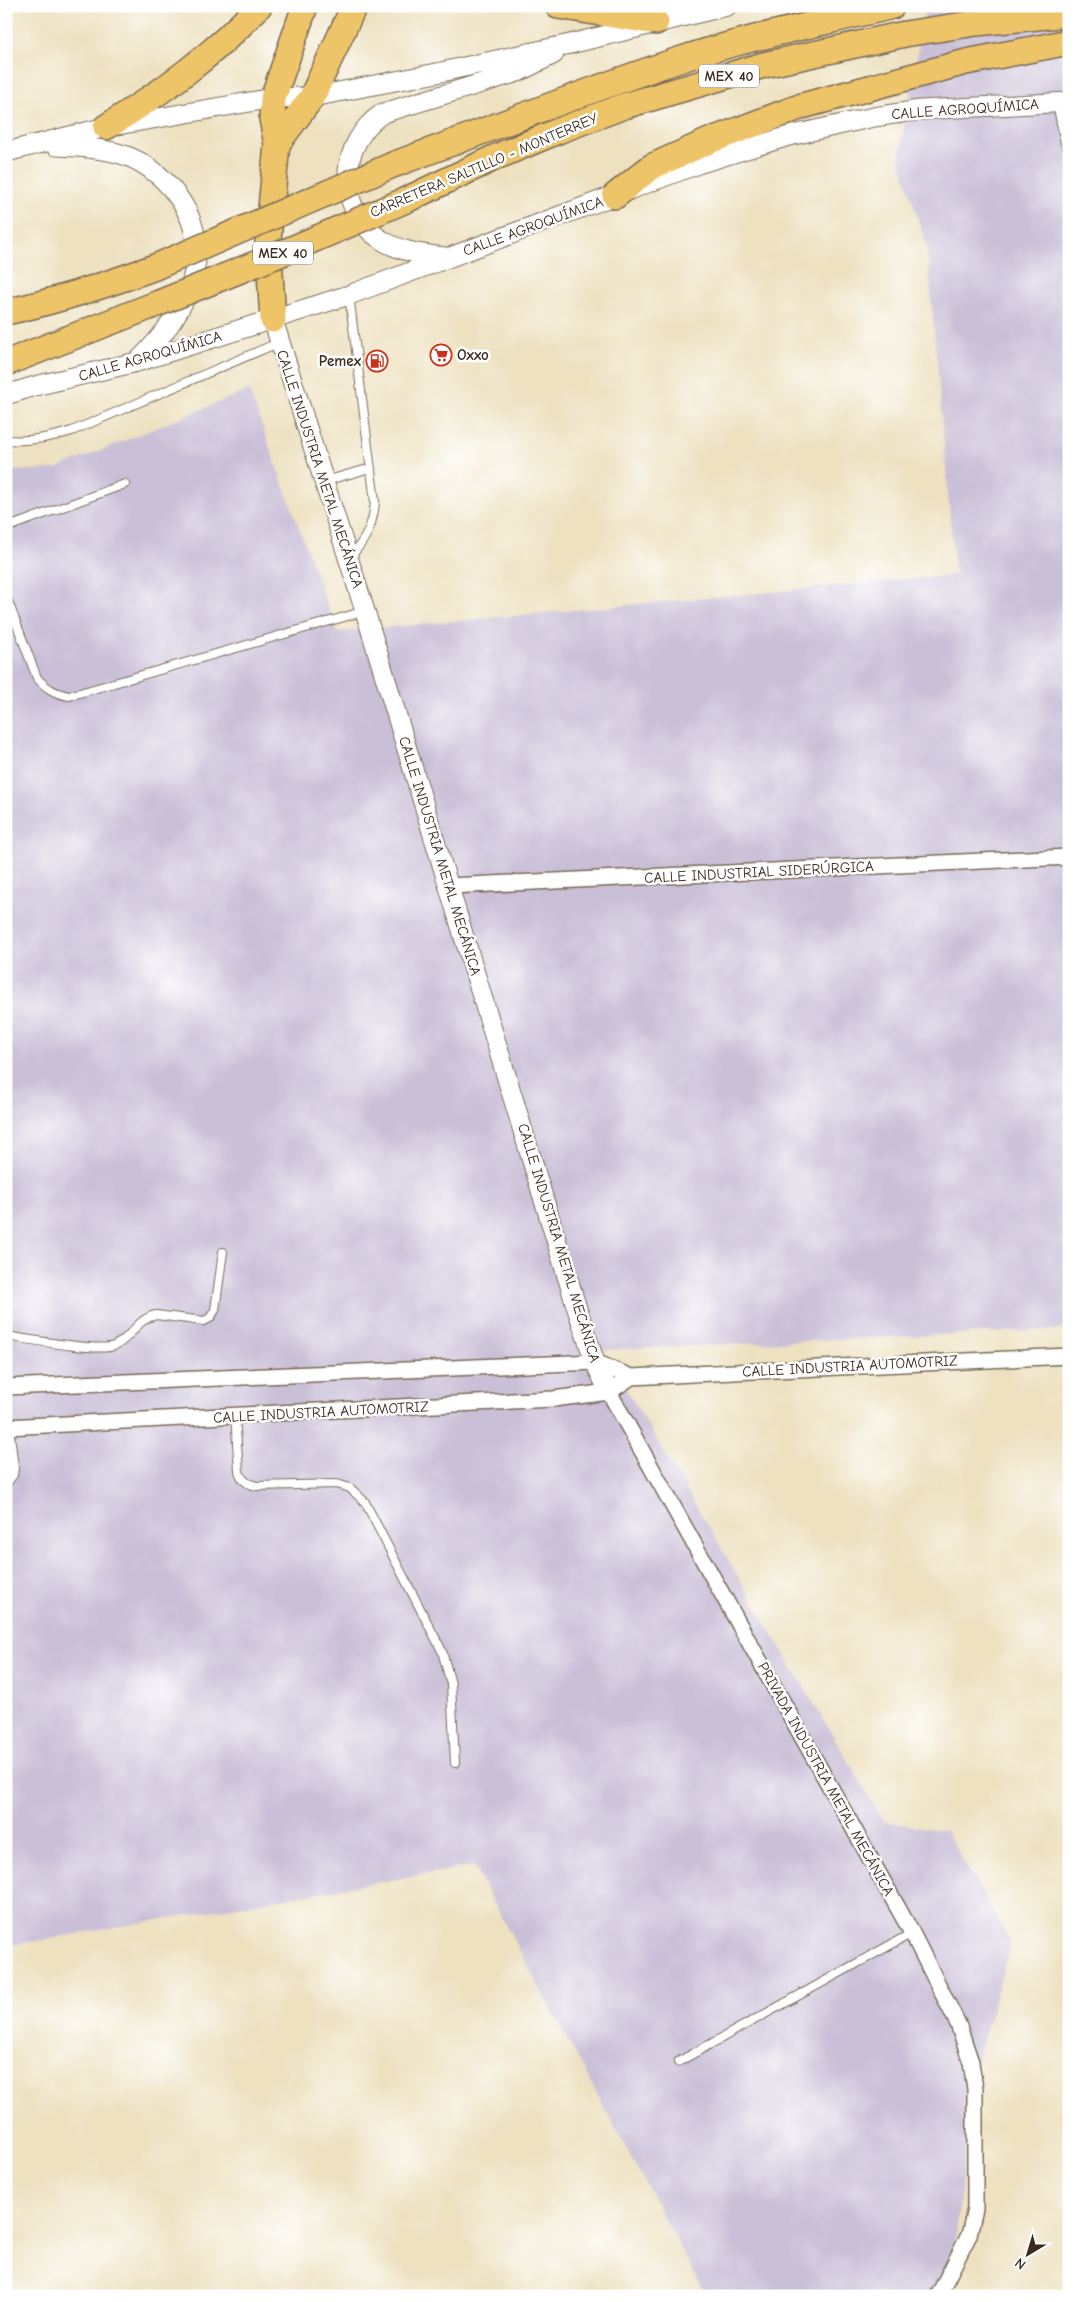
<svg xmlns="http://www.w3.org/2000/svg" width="1075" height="2302" font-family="'Comic Neue',sans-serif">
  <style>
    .industrial { fill: #c9bfd7 }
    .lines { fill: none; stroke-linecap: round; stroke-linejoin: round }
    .service-casing { stroke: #796a57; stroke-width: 10 }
    .minor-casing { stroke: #796a57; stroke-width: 18 }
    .tertiary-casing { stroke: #796a57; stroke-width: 21 }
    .trunk-casing { stroke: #796a57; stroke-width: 28 }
    .service { stroke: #fff; stroke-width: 8 }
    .minor { stroke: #fff; stroke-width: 15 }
    .tertiary { stroke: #fff; stroke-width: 19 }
    .trunk { stroke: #eec469; stroke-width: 25 }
    .trunk-bridge-casing { stroke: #796a57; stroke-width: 28; stroke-linecap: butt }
    .trunk-bridge { stroke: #eec469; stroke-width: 25 }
    .labels { text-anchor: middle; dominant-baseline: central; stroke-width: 5; stroke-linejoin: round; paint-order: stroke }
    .shield { fill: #fff; stroke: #766a62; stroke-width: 1 }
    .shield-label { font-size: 14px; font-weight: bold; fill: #3b2a1e }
    .street-label { font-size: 15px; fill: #3b2a1e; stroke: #fff }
    .poi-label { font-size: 15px; font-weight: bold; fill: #3b2a1e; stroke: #fff; text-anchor: start }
  </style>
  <rect width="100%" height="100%" fill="#fff"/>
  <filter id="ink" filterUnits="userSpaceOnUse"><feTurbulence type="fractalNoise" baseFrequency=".02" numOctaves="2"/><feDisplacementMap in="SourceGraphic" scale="10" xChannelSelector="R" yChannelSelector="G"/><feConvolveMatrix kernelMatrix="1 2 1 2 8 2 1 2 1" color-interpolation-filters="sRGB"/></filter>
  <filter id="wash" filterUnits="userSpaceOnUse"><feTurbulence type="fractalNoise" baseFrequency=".0096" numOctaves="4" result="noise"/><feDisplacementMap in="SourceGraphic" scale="20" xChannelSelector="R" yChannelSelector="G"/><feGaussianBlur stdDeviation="1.12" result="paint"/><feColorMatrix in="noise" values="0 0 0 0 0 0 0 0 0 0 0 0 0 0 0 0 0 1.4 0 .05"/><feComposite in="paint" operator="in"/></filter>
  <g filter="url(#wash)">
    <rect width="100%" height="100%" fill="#ede1c0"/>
    <!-- industrial -->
    <path class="industrial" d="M926,6H1069V1329L603,1350L884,1821L946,1831L1011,1943L975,2067L949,2296H706L474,1866L6,1946V471L55,469L249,390L337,632L955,575L927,248L899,157Z"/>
  </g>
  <g filter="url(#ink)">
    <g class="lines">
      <!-- service casing -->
      <g class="service-casing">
        <path id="service" d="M1057,103L1065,143L1069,151
          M349,295L375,502C373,525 366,540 350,557
          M6,440C30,442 50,438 72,431L280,342
          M325,481L371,468
          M6,528L125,484
          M6,596L37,678C47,689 55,693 69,696L365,611
          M6,1336C26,1339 99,1352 114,1346C131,1339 136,1319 156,1315L204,1321L210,1318L215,1310L223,1252
          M6,1402L14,1468L13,1475L6,1484
          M235,1416L239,1471C242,1481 247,1484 257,1486L337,1484L350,1488L365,1502L442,1651L451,1684L455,1763
          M678,2062L912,1933"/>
      </g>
      <!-- minor casing -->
      <g class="minor-casing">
        <path id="minor" d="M449,886L1069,857
          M6,1387L595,1362L631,1377L1069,1356
          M609,1392L912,1933L958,2024L971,2062L975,2089V2209L969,2235L938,2296
          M6,1427L553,1399L609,1392L631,1377"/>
      </g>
      <!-- tertiary casing -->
      <g class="tertiary-casing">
        <path id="tertiary" d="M56,146C79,147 102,148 124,155C144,162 162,176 175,193C221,251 185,315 139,360
          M6,152L106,127L273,98L312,97L432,74L570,44L727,6
          M445,257C422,254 400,252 380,239C334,208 339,142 383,113L518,72L554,54
          M273,320L365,611L578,1312L595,1362L609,1392
          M6,395L35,386L137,362L349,295L698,164L789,136L874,117L920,110L1069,102"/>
      </g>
      <!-- trunk casing -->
      <g class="trunk-casing">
        <path id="trunk" d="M558,6L656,22
          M106,127C162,92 214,55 259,6
          M277,144L312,97L354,6
          M395,164C489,130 581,92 676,61C746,37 820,24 892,6
          M615,196L651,167L709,141L802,106L966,62L1069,42
          M406,200L496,157L558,131L624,106L764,65L905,34L976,23L1069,14
          M6,312C57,301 106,285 155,267
          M273,320L268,241L277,144L272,119L273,98L305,6
          M6,363L159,303"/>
      </g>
      <!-- service -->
      <use href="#service" class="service"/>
      <!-- minor -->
      <use href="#minor" class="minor"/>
      <!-- tertiary -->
      <use href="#tertiary" class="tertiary"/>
      <!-- trunk -->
      <use href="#trunk" class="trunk"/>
      <!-- trunk-bridge casing -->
      <g class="trunk-bridge-casing">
        <path id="trunk-bridge" d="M155,267L395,164
          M159,303L280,254L406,200"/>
      </g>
      <!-- trunk-bridge -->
      <use href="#trunk-bridge" class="trunk-bridge"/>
    </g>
  </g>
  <!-- icons -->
  <defs>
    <g id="supermarket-ring" transform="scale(1.125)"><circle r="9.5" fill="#fff" stroke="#c8321e" stroke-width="1.5"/><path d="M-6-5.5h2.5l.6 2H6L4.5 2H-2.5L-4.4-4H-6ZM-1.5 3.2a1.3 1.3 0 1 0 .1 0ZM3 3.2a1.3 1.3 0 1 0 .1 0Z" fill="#c8321e"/></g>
    <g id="fuel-ring" transform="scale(1.125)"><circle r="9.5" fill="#fff" stroke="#c8321e" stroke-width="1.5"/><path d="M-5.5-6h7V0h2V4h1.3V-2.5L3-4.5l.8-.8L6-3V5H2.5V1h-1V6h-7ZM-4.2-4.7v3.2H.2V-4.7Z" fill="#c8321e"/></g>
  </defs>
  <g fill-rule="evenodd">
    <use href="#supermarket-ring" x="441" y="355"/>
    <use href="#fuel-ring" x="377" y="361"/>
  </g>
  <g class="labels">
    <!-- shield labels -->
    <g class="shield">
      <rect x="699" y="64.5" width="60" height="23" rx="4"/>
      <rect x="253" y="241.5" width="60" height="23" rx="4"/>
    </g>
    <g class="shield-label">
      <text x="729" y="76">MEX 40</text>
      <text x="283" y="253">MEX 40</text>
    </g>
    <!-- street labels -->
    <g class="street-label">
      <text transform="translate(965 109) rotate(-4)">CALLE AGROQUÍMICA</text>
      <text transform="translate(484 165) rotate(-23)">CARRETERA SALTILLO - MONTERREY</text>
      <text transform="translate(533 226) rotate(-20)">CALLE AGROQUÍMICA</text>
      <text transform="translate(150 356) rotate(-16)">CALLE AGROQUÍMICA</text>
      <text transform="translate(320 469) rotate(72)">CALLE INDUSTRIA METAL MECÁNICA</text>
      <text transform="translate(440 856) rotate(73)">CALLE INDUSTRIA METAL MECÁNICA</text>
      <text transform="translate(759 872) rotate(-3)">CALLE INDUSTRIAL SIDERÚRGICA</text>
      <text transform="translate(559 1243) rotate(73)">CALLE INDUSTRIA METAL MECÁNICA</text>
      <text transform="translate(850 1366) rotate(-3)">CALLE INDUSTRIA AUTOMOTRIZ</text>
      <text transform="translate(321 1412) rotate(-3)">CALLE INDUSTRIA AUTOMOTRIZ</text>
      <text transform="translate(826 1779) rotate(61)">PRIVADA INDUSTRIA METAL MECÁNICA</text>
    </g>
    <!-- poi labels -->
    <g class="poi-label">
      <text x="457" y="355">Oxxo</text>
      <text x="361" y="361" text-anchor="end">Pemex</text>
    </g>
  </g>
  <!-- margin -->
  <rect width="1075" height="2302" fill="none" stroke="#fff" stroke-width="25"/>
  <!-- north arrow -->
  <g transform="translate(1028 2254) rotate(218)" stroke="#ffffff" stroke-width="4" paint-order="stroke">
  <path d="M0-4L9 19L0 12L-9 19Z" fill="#3b2a1e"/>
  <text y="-8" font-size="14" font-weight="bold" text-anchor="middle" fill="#3b2a1e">N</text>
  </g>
</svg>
